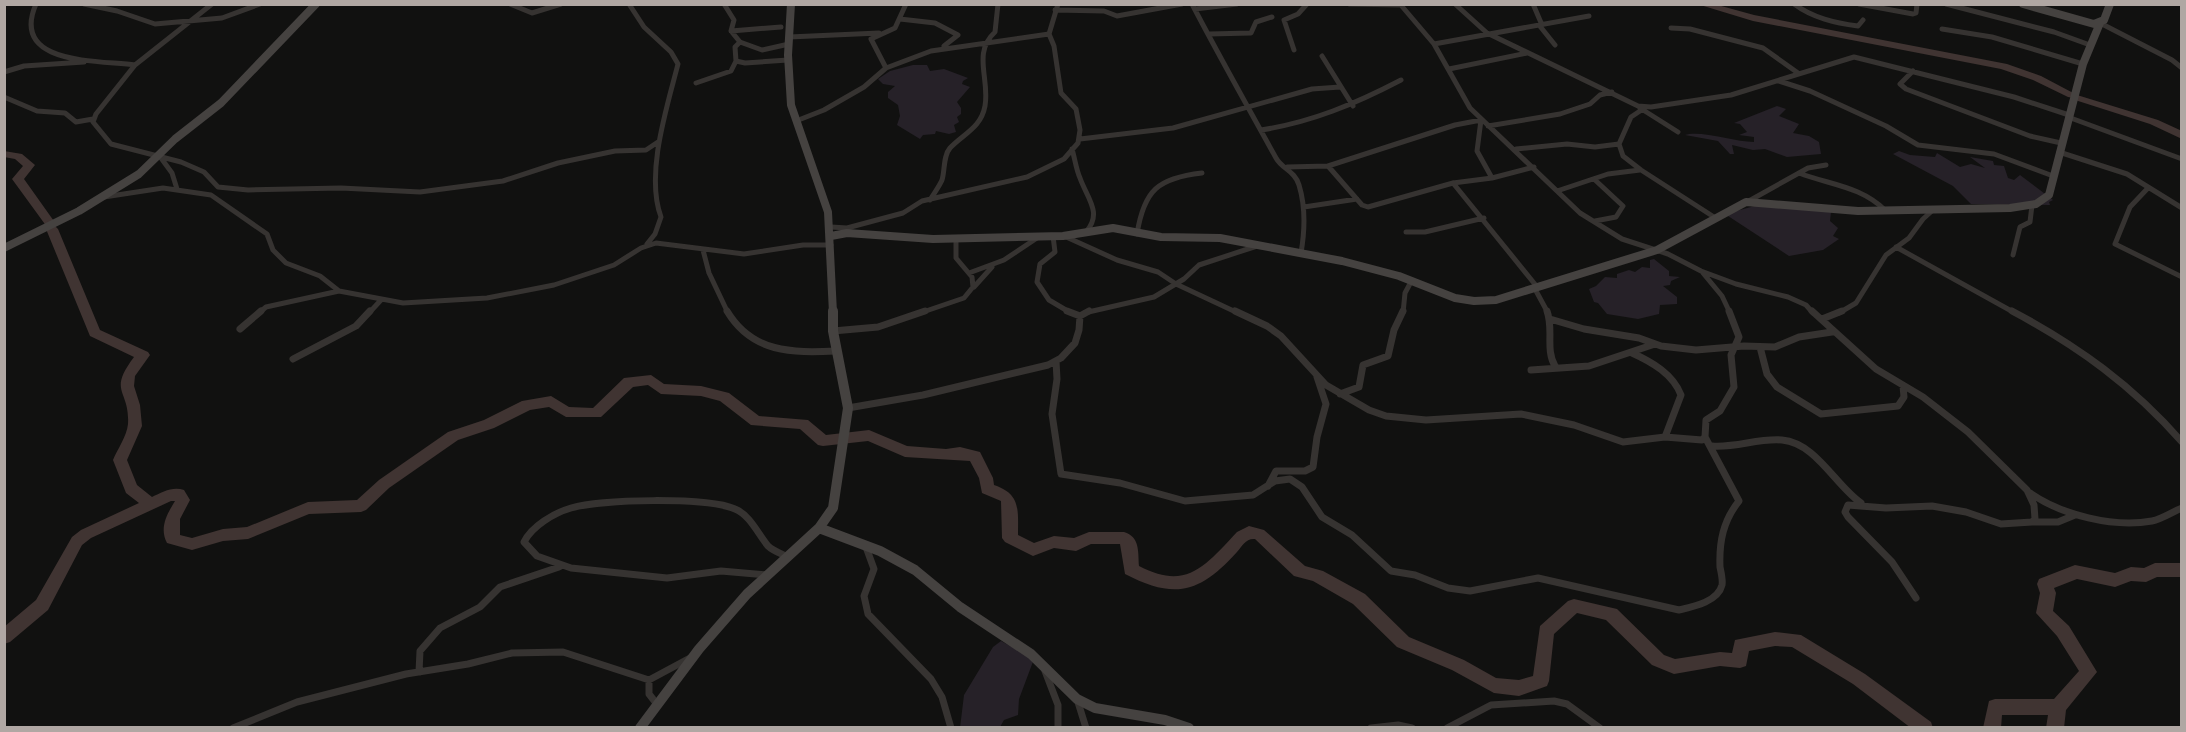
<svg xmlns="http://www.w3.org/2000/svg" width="2186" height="732" font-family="'Work Sans',sans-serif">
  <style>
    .green { fill: #262128 }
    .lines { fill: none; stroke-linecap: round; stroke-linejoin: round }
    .river { fill: #403432; fill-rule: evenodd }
    .street-far1 { stroke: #363331; stroke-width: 5 }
    .street { stroke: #363331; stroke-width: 7 }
    .secondary-far1 { stroke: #454240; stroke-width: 8 }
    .secondary { stroke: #454240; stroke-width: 10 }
  </style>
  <rect width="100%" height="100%" fill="#111110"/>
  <!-- green -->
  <path class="green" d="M913,65H927L930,71L944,69L968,78L963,81L962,84L970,87L957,102L961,108V114L957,117L959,122L954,125L956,132L949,134L936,131L935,134L923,135L920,139L897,125L900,116L898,105L888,98V92L895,86L883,84L878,79L890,71Z
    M1777,106L1786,109L1779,116L1799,124L1793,133L1809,136L1819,142L1821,154L1787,157L1765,149L1753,150L1732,145L1734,154H1730L1718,141L1685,135C1701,130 1734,142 1754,142V137L1739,135L1747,132L1740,124L1734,123Z
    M1899,151L1910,155L1935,157L1937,153L1960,167L1971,164L1985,168L1970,157L1993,161L1994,165L2004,166L2008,178L2014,180L2020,175L2053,200L2049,202L2050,205L1971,204L1953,186L1893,154Z
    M1762,204L1831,212L1830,221L1838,228L1833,236L1839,239L1823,250L1789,256L1725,214Z
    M1654,259L1669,271V276L1680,277L1671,281L1670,285L1663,286L1677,297V304L1660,305L1659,314L1638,319L1607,314L1598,303L1594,302L1589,289L1596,286L1605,277L1617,278V274L1629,270L1635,272L1642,267L1650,268V260Z
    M1001,641L1034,659L1019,699L1018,715L1004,720L1000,727L960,728L964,695L993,647Z"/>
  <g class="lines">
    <!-- river -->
    <path class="river" d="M1697,4H1714L1754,15L2007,64L2041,76L2077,95L2158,120L2182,131V139L2150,124L2075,100L2074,98L2068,97L2033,80L2001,69L1753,21Z
      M4,151L22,154L35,165L24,179L56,224L55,226L58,229L100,330L148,352L150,355L135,376L134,386L140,405L142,426L127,460L137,485L152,497C162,492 173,486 184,490L190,500L180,519V535L192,538L223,529L247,527L308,502L357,500L379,480L448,432L484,420L522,401L551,396L569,407L593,408L624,378L651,375L664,384L701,386L729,393L759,416L808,420L826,435L869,430L907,446L946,449L960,447L980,452L993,478L994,485C1021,494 1018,510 1018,535L1034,543L1054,536L1074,538L1089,532H1124C1140,537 1138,551 1139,566C1187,591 1205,566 1237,532L1249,526L1264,530L1305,566L1323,571L1365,594L1409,637L1464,660L1496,678L1519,680L1533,676L1540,626L1568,601L1574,599L1617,609L1664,655L1675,659L1720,652L1732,653L1735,640L1775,632L1801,635L1865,674L1931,722L1933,728H1911L1853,684L1792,647L1775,646L1749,651L1746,666L1740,668L1720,666L1674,674L1652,665L1606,620L1577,613L1554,634L1549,681L1547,686L1519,696L1494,693L1452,670L1397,647L1353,604L1313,581L1294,576L1255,539C1246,538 1242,546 1237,552C1200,593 1175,600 1125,574L1120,544H1091L1076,551L1054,548L1033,556L1005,542L1002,538L1001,501L982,493L979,478L970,461L905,457L868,441L823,446L818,445L800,429L751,425L720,401L701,396L661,394L648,385L633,387L601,417H566L549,407L530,410L494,428L458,440L389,488L366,510L361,512L309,514L248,539L223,541L192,550L167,543C159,528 167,514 175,501H171L91,538L82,545L48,610L10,642L4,644V627L36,600L72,537L81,530L139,503L126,493L113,460C117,450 127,436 128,424C130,389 107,393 134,357L90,336L46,229L47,227L12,179L23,166L15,159L4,157Z
      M2155,563H2182V577H2157L2146,582L2131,581L2115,587L2077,579L2054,588L2056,593L2053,611L2069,626L2097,672L2066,710L2064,728H2046L2048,715H2002L2001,728H1983L1989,701L1995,699H2054L2079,671L2057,636L2036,613L2040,593L2037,584L2039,579L2075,565L2115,573L2131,567L2144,568Z"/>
    <!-- street-far1 -->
    <path class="street-far1" d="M36,4C9,66 100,60 135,65
      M84,4L117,11L155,24L222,18L260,4
      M212,4L135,65L96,114L93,122L111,144L181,162L204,172L218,187L248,190L341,188L420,192L503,181L558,163L615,151L646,150L658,142
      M510,4L532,13L561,4
      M629,4L644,27L671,52L678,64C667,107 645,174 661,217L655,234L647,244
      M724,4L734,20L731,31L740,42
      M1192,4C1219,56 1248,107 1276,158C1282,169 1295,171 1299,185C1306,208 1305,230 1301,253
      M1349,4L1400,5
      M1400,4L1434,44L1470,108L1580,213L1622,239L1668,254L1701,271L1736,284L1788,297L1806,305L1813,313
      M1455,4L1487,33L1638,106L1651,107L1731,95L1854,57L2014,97L2069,115
      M1533,4L1542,25
      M1794,4C1813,18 1835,23 1858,26L1863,20
      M1859,4L1913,14L1916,13L1917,4
      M1946,4L2054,32L2090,45
      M1195,9L1237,4
      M1055,10L1104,11L1117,16L1182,4
      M900,19L935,23L958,35L944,46
      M2100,23L2172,60L2182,68
      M1539,25L1555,45
      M1671,28L1690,29L1763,48L1798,73
      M1942,29L1992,37L2083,64
      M731,31L781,27
      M1209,34L1251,33L1256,22L1272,17
      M789,37L879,33
      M1434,44L1589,16
      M1294,50L1284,20L1298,14L1307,4
      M1322,56L1353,106
      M736,61L735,47L740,42L762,50L789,44
      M886,68L871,39L895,28L906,4
      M1449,69L1527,53
      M1913,71L1900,84L1906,89L2030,136L2061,143
      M4,72L24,66L84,62
      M1779,81L1810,91L1886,126L1918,145L1994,154L2053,176
      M696,83L731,71L736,61L745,63L788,60
      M4,97L37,111L65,113L76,122L93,119
      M1640,108L1678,132
      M2068,117L2182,159
      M796,121L824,110L864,87L886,68L931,51L1049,34
      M1488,126L1560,114L1590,104L1600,95L1612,92
      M1261,130C1312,122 1355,104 1401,80
      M1080,139L1173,128L1312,89L1340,87
      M1619,144L1623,156L1641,170L1714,217
      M1072,149C1075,159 1076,169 1080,178C1087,198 1103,213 1086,232
      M1516,149L1567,144L1595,147L1619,144L1631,117L1643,109
      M2059,152L2127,174L2182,208
      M161,158L172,173L177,189
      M1328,166L1362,205L1368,207L1453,183L1492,178L1534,167
      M1287,167L1328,166L1455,125L1481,120L1477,151L1492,178
      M1799,173C1830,185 1861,186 1886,211
      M1594,179L1623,206L1616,217L1595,221
      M1453,183L1538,288
      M2148,188L2130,207L2115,244L2182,277
      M1557,191L1608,174L1640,170
      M104,197L163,188L211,195L267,234L273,250L286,263L320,276L339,291L403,303L487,298L554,285L614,265L641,248L656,243L744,254L803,245H831
      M930,200C934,193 939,187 942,180C945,171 943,156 950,148C963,134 981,128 985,106C990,79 972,53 995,32L998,4
      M1747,202L1808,168L1826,165
      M1304,207L1357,199
      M831,227L847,228L903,213L922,201L1027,177L1064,159L1078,143L1080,130L1076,109L1061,93L1054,46L1049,34L1058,4
      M1406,232H1425L1484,218
      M1137,234C1144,190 1158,178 1202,173
      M1053,236L1055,252L1040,264L1037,282L1049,300L1071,313
      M1064,236L1117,260L1158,272L1176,284L1238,313
      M1896,247L2015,313
      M703,250L709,273L728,313
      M2013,255L2020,227L2030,222L2032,205
      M969,273L1004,260L1040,236
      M1703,273L1722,296L1730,313
      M974,287L992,267
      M1535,289L1548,313
      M259,313L266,307L339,291
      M369,313L381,300
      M920,313L964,298L973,287L972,277L956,258V238
      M1084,313L1154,297L1184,279L1199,265L1257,246
      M1403,313L1405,293L1412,280
      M1839,313L1856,303L1886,255L1909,238L1923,219L1933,210"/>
    <!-- street -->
    <path class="street" d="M727,311C752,353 792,353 836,351
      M1067,311L1080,316
      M1235,311L1267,326L1281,336L1326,385L1369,410L1386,416L1426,420L1521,414L1574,425L1623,442L1665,437L1702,440L1705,437L1706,420L1720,411L1734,387L1731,355L1739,337L1729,311
      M1547,311C1554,330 1545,349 1555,366
      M1812,311L1876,369L1923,397L1968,432L2027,490L2034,505L2035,519L2032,522L2001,524L1966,512L1932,506L1886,508L1848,505L1845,512L1848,517L1892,562L1916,598
      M2012,311C2078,346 2133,386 2182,442
      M1550,319L1584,329L1639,338L1661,346L1696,350L1744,346L1775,347L1799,337L1832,332
      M1822,319L1842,311
      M240,329L261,311
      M833,331L878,327L925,311
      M1760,347L1767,374L1777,387L1821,414L1898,406L1904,397L1903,386
      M1632,353C1652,362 1673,374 1681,395L1665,437
      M293,359L356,326L370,311
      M1056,361L1057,379L1052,414L1061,474L1120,483L1185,501L1253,495L1275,481L1290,479L1302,487L1322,517L1352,535L1391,571L1415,575L1448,588L1470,591L1538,578L1679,610C1692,607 1718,602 1722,585C1723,580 1721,572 1720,567C1719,542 1723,521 1739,501L1705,437
      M1531,370L1589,366L1655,344
      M1340,394L1359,387L1363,365L1388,356L1394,330L1403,311
      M848,408L923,395L1048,365L1061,358L1075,343L1079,330L1080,316L1089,311
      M1712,446C1736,448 1758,438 1782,440C1816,443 1835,485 1861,503
      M1268,486L1276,471H1305L1313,467L1317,437L1326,404L1317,377
      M2030,493C2062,515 2113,528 2152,521C2162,519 2172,512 2182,508
      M2032,522H2058L2075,515
      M866,547L874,569L864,596L868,614L931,679L942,697L951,728
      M767,575L721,571L667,578L571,568L537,556L524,542C532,526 554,513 571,508C601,499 707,497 735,509C750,515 758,534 768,546C773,551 782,554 788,557
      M1045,671L1058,705V728
      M419,672L420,651L440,628L480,607L500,587L559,567
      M649,680L690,658
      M1077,699L1086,728
      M233,728L297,702L406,674L468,664L512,653L563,652L649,680V694L656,703
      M1371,728L1398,725L1412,728
      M1447,728L1491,705L1554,701L1567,704L1600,728"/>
    <!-- secondary-far1 -->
    <path class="secondary-far1" d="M791,4L788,55L791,105L828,212L833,313
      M2023,4L2094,24L2104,20L2110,4
      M831,236L847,233L933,239L1063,236L1113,228L1161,237L1220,238L1342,261L1399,276L1455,298L1474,301L1496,300L1657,250L1746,202L1858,211L2010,208L2036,204L2049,195L2083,64L2100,23
      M4,248L79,211L139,174L175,139L221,103L316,4"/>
    <!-- secondary -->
    <path class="secondary" d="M819,528L880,551L915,570L960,607L1031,654L1077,699L1095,708L1165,720L1189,728
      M640,728L699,649L747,594L819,528L833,508L848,408L833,331V311"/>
  </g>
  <!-- border -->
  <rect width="2186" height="732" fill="none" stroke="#b0a7a3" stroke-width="12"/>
</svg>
